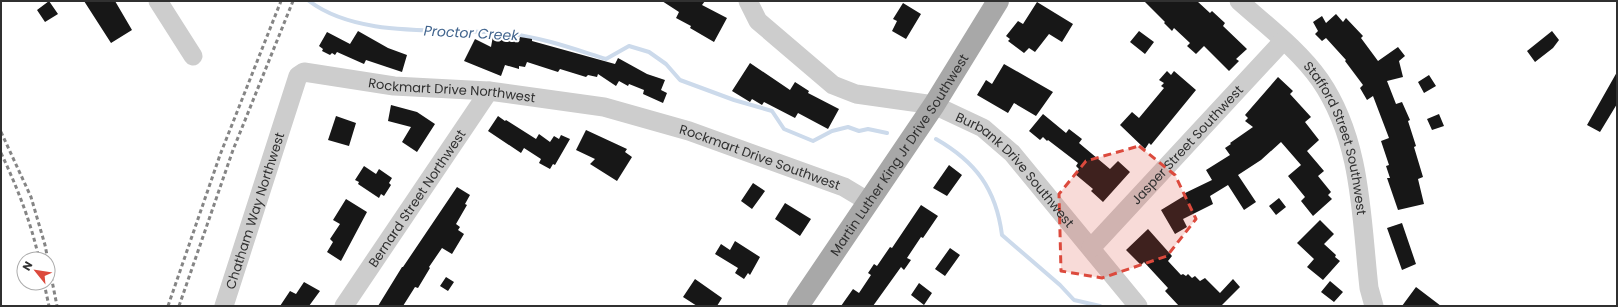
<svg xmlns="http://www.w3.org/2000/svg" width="1618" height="307" font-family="Poppins,sans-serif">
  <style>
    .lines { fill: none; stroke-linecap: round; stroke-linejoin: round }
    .stream { stroke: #ccdaeb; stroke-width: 4 }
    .building { fill: #171717 }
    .minor { stroke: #cdcdcd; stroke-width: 19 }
    .major { stroke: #a8a8a8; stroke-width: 22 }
    .rail { stroke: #858585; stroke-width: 3; stroke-dasharray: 4 3; stroke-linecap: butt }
    .marked { fill: #dc4a3d; fill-opacity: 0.2; stroke: #dc4a3d; stroke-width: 3; stroke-dasharray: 8 5; stroke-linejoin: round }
    .labels { text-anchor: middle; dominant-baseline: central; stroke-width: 4; stroke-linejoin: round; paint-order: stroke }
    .street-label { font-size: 13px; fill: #303030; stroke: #fff }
    .water-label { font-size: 14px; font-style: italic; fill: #42658e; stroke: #fff }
  </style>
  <rect width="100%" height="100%" fill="#fff"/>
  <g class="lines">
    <!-- stream -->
    <path class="stream" d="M309,1C362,41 450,26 511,34C544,38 574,49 606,59L629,46L649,52L666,64L680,80L734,100L772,111L784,129L813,141L832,131L848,127L859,131L868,129L887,133
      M936,139C976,162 996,189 1002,235L1060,285L1074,300L1100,306"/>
  </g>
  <!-- building -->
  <path class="building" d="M49,1L58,14L45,22L37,10Z
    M84,1H115L132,30L111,43Z
    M662,1H705L702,5L727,18L714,42L690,28L691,26L676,18L679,12Z
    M1144,1H1197L1210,13L1212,11L1225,23L1223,26L1247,49L1236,59L1239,61L1229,71L1204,46L1196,54L1187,46L1190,43L1174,28L1172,31L1164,23L1165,22Z
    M1037,2L1073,24L1062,42L1049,34L1035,52L1029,48L1024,53L1008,41L1010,39L1006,36L1018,21L1023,24Z
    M903,3L921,14L906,39L892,31L897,21L893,19Z
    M1336,14L1343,22L1346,18L1363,36L1361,38L1378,61L1398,47L1405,56L1399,61L1403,77L1387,81L1396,104L1402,102L1410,120L1408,121L1416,146L1414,147L1423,177L1418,179L1424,204L1398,210L1387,178H1390L1386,166L1389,165L1381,141L1389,138L1373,96L1367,100L1360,88L1363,85L1345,61L1346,60L1326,38L1322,41L1315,34L1318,31L1313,22L1322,16L1326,23Z
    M358,31L388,48L407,55L402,72L366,60L364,64L337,52L335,55L332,53L330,55L322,51L323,49L319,46L327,32L350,44Z
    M1139,31L1154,42L1145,54L1130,42Z
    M1552,31L1559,40L1553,48L1535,62L1527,51Z
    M493,36L519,41L520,37L532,39V41L615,64L618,58L647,74L665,80L661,90L667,93L663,103L643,94L644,90L629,84L628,86L619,81L616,86L598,74L597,77L588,75L586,77L560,69L558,72L527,62L525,67L519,66V69L505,65L501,76L464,61L475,39L491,47Z
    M750,63L790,90L795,82L809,91L808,93L839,109L828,129L798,113L795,118L764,102L762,105L752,99L750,102L732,91Z
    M1004,64L1053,92L1036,116L1014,103L1008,113L977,95L986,80L992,84Z
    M1167,71L1171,75L1174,71L1196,90L1151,145L1149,143L1145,149L1120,125L1132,112L1139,118L1164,88L1161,86L1164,83L1159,80Z
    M1617,72V104L1600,132L1587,125Z
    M1429,75L1436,86L1424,93L1418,82Z
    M1278,77L1293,91L1290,94L1311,117L1305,122L1319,140L1307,151L1324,171L1318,176L1331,192L1328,195L1332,199L1313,216L1301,201L1305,197L1288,176L1301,165L1281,142L1261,160L1238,175L1256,202L1244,210L1228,185L1210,196L1213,204L1183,219L1187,227L1175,234L1161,210L1184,196L1183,194L1212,180L1206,170L1230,155L1225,148L1231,144L1230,143L1253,127L1245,121L1248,118L1245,115Z
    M391,105L417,112L435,124L417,152L402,142L411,127L388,121Z
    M1043,114L1066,133L1069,129L1082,139L1079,143L1110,169L1118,161L1130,172L1103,202L1091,191L1093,189L1075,174L1079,169L1076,166L1078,163L1048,140L1047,141L1043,137L1040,140L1029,131Z
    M1439,114L1444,126L1432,130L1427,119Z
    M336,116L356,123L349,146L328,140Z
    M498,116L505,121L506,120L536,139L539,134L550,142L554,136L559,139L561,135L570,139L555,165L553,164L550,169L539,163L541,159L524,148L521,153L488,131Z
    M586,130L627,149L625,152L632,157L617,181L590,164L595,159L576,150Z
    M949,165L962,175L947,196L933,188Z
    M364,166L376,174L379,169L392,178L389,183L391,185L384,196L381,194L379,198L358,184L359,182L355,180Z
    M753,183L765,191L752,209L741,201Z
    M457,187L470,195L465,204L467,205L456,224L460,227L458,230L464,234L452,254L442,248L429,267L430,268L418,288L415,287L403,306H378L402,267H403Z
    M1279,198L1286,207L1276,215L1269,206Z
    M346,199L367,212L341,261L327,252L333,242L330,239L340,224L333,220Z
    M785,203L811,219L800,236L775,219Z
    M921,205L938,216L923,238L921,237L907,258L911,260L904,270L901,267L873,306H841L853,289L859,293L871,275L868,273L874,264L877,266L890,247L892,248Z
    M1320,220L1334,234L1324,244L1336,255L1335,257L1340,261L1323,280L1307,267L1314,259L1297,243Z
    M1402,223L1416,264L1402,270L1387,228Z
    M1148,229L1172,256L1168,261L1181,275L1183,274L1186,276L1188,274L1192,278L1195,276L1200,281L1205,278L1220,293L1233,279L1240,287L1221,306H1179L1165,291L1168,288L1144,262L1141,265L1126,250Z
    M735,241L760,257L750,275L748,273L744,279L735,273L738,268L715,254L721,244L730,250Z
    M950,248L960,255L945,276L935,269Z
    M446,277L454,282L448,291L440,286Z
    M695,279L722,298L717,306H697L683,297Z
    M1330,281L1343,292L1334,302L1321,292Z
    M304,282L320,291L309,306H280L290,291L296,294Z
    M919,283L932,293L924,305L911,295Z
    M1416,287L1441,306H1402Z"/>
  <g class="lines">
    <!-- minor -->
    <g class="minor">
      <path d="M158,1L193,56"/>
      <path id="s1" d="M748,1L758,21L833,85L856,94L934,105L983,128L1012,153L1138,306"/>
      <path id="s2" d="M1239,1C1267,26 1299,50 1320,80C1362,141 1361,217 1369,288L1374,306"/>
      <path id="s3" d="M1091,248L1283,41"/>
      <path id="s4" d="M224,306L298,76L304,72L394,86L489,91L604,107L689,131L844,187L869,202"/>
      <path id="s5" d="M344,306L489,91"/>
    </g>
    <!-- major -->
    <path class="major" id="s6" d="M798,306L934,105L998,1"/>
    <!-- rail -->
    <path class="rail" d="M1,132L31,197L45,245L57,306
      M1,153C17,187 31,222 39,259
      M44,283L49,306
      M168,306L220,155L281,1
      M179,306L233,150L293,1"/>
  </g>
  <!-- marked area -->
  <path class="marked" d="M1139,146L1175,175L1196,219L1167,256L1102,278L1061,271L1059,194L1086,161Z"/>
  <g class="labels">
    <!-- street labels -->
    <g class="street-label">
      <text stroke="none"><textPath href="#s4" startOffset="398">Rockmart Drive Northwest</textPath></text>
      <text stroke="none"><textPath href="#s2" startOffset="174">Stafford Street Southwest</textPath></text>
      <text stroke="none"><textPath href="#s3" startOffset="141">Jasper Street Southwest</textPath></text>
      <text stroke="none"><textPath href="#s6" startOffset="182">Martin Luther King Jr Drive Southwest</textPath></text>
      <text stroke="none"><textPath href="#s4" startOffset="715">Rockmart Drive Southwest</textPath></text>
      <text stroke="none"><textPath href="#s1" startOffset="330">Burbank Drive Southwest</textPath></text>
      <text stroke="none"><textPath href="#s5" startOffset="130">Bernard Street Northwest</textPath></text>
      <text stroke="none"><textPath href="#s4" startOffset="100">Chatham Way Northwest</textPath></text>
    </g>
    <!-- water labels -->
    <g class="water-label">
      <text transform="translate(471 33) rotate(3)">Proctor Creek</text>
    </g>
  </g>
  <!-- border -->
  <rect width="1618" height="307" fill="none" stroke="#303030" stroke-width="4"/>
  <!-- north arrow -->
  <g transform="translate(36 271) rotate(300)"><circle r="19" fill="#ffffff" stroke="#acacac"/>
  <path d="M0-3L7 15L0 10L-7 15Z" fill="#dc4a3d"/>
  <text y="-6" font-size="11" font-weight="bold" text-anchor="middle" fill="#303030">N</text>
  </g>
</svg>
